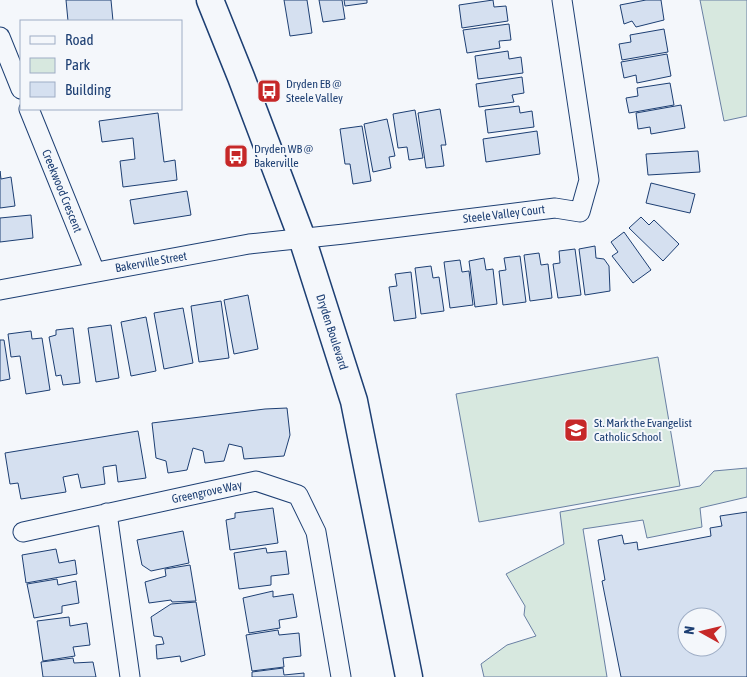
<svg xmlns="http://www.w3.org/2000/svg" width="747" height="677" font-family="'Asap Condensed',sans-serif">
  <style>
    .green { fill: #d7e8df; stroke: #687fa3 }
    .building { fill: #d5e0f0; stroke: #1d3f73; fill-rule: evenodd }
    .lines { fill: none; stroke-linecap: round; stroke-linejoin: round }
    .street-casing { stroke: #1d3f73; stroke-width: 21 }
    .secondary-casing { stroke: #1d3f73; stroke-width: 29 }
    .street { stroke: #f4f7fb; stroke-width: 19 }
    .secondary { stroke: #f4f7fb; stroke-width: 26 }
    .labels { text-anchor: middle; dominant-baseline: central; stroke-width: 4; stroke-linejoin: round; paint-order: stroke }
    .poi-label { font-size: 12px; fill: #1d3f73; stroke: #f4f7fb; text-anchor: start }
    .street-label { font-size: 12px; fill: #1d3f73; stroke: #f4f7fb }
  </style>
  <rect width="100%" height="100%" fill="#f4f7fb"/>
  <!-- green -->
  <path class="green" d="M700,0H747V116L724,121Z
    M658,357L680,486L479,522L456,394Z
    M747,468V497L700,508L702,527L647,538L643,520L583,529L607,677H484L481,664L507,645L536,636L524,615L525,606L506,574L564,544L560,512L700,486L714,471Z"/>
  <!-- building -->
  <path class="building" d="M66,0H111L113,21H68Z
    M284,0H307L312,33L290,36Z
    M319,0H342L345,19L323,22Z
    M344,0H367V3L345,6Z
    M493,0L494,7L506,6L508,21L462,28L459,5Z
    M646,0H661L664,20L636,27L632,21L624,24L620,5Z
    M509,24L511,40L499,41L500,48L467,53L463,30Z
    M664,29L668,52L622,60L619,44L631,42L630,35Z
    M508,51L509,59L521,57L523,73L478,79L475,56Z
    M667,54L671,76L637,83L636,75L624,78L621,62Z
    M522,77L524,93L512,95L514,102L479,107L476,84Z
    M670,83L674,105L629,113L626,98L638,96L637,88Z
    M681,105L685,128L651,134L650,127L638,129L636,113Z
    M519,106L520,113L532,111L534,127L488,133L485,110Z
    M440,109L446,145H441L444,166L426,168L418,113Z
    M415,110L423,158L409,160L407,147L398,148L393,114Z
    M158,113L164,162L175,160L177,180L123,187L120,161L135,159L133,138L102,142L99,121Z
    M387,119L395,156L389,157L391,168L373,172L364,124Z
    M362,126L371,181L353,184L350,164H345L340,129Z
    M537,131L540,154L486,162L483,139Z
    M698,151L700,172L648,175L646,154Z
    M0,171L1,179L11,177L15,206L0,208Z
    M651,183L695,194L690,213L646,203Z
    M187,191L191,215L134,224L130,200Z
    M31,215L33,238L0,242V218Z
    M641,217L649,225L654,220L679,244L663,261L629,228Z
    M624,232L651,270L633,283L612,256L618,252L611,242Z
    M595,246L596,258L604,259L609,266L610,291L585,295L579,249Z
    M575,249L581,295L558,298L553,264L560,263L559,251Z
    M539,253L541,265L548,264L552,298L530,301L524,255Z
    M520,256L526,302L503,305L499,271L506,270L504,258Z
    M484,258L486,270L493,269L497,304L475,307L469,261Z
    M460,260L462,272L469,271L473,305L450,308L444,262Z
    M431,266L433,278L439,277L444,311L421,314L415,268Z
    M411,272L416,318L394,321L389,287L397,286L395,274Z
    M248,295L258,349L234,354L224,300Z
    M221,301L229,358L199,362L191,306Z
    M183,308L193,363L164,369L154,313Z
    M146,317L156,371L131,376L121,322Z
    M111,325L119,378L96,382L88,328Z
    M73,328L80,383L63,385L61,375L56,376L49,337L56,335V330Z
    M31,331L32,339L42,338L50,390L26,394L20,356L11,357L8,334Z
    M0,340H4L10,379L0,381Z
    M287,408L290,435L284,456L244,459L242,447L229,444L224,461L205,463L203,451L193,448L187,470L168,473L166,461L156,458L152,423L265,409Z
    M138,431L146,478L118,482L116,465L103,467L105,484L81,488L78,474L63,477L66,492L21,499L18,483L10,484L5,453Z
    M273,508L278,543L230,550L226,520L235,518V513Z
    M747,512V677H621L602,581L605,580L598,540L622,535L624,544L637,542L638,550L711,536L710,528L722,526L720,516ZM687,617H717V647H687Z
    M183,531L189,563L151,571L142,565L137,540Z
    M266,548L267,553L286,551L289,574L271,576V585L239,589L234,553Z
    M56,549L59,563L75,560L77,574L26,583L22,555Z
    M190,565L196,601L172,602L171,600L149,603L145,582L166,576L165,569Z
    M57,579L58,585L76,581L79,603L62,606V613L34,618L27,584Z
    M273,591V597L293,594L297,617L279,620L280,628L249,633L243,598Z
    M196,602L205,655L181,662L180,656L157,659L156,645L164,644L162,637L154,636L151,617L171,604Z
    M69,617L70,626L87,623L90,645L73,647L75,656L43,661L37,621Z
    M278,630L279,635L299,633L301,656L283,658L284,667L252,671L246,635Z
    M73,658L74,663L93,662L96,677H43L41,662Z
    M283,668L284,675L304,673V677H252V672Z"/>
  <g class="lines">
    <!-- street casing -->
    <g class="street-casing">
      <path id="street" d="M0,37L21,89
        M29,109L95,272
        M0,290L249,244L344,234L555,208L580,212L589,180L562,0
        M107,513L130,677
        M23,532L256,481L298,495L316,532L341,677"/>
    </g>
    <!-- secondary casing -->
    <g class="secondary-casing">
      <path id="secondary" d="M210,0L241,77L302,238L354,401L409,677"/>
    </g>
    <!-- street -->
    <use href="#street" class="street"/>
    <!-- secondary -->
    <use href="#secondary" class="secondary"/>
  </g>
  <!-- icons -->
  <defs>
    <g id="bus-square" transform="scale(1.25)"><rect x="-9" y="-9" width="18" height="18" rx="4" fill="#c62828" stroke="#f4f7fb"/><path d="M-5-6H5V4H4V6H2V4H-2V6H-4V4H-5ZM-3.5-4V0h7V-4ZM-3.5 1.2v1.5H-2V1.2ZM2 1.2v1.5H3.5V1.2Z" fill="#fff"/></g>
    <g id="school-square" transform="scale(1.25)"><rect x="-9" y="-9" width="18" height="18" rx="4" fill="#c62828" stroke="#f4f7fb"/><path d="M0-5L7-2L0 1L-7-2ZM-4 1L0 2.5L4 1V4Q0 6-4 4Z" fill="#fff"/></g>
  </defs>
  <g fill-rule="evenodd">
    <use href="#bus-square" x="269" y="91"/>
    <use href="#bus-square" x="236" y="156"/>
    <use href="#school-square" x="576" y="430"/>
  </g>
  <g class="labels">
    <!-- poi labels -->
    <g class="poi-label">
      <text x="286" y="84">Dryden EB @<tspan x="286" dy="14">Steele Valley</tspan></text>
      <text x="254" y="149">Dryden WB @<tspan x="254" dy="14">Bakerville</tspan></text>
      <text x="594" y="423">St. Mark the Evangelist<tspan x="594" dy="14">Catholic School</tspan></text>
    </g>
    <!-- street labels -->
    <g class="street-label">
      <text transform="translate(62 191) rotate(68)">Creekwood Crescent</text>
      <text transform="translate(504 214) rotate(-7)">Steele Valley Court</text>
      <text transform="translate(151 262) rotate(-10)">Bakerville Street</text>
      <text transform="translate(332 332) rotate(72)">Dryden Boulevard</text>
      <text transform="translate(207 492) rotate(-12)">Greengrove Way</text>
    </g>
  </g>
  <!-- legend -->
  <rect x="20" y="20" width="162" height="90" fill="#f4f7fb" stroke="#9eadc5"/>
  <rect x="30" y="36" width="25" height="8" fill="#f4f7fb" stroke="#9eadc5"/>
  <text x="65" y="45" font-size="15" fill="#1d3f73">Road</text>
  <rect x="30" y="58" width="25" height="15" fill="#d7e8df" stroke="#9eadc5"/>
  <text x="65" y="70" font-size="15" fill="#1d3f73">Park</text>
  <rect x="30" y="82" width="25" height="15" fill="#d5e0f0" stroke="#9eadc5"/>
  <text x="65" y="95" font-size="15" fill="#1d3f73">Building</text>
  <!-- north arrow -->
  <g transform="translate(702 632) rotate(278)"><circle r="24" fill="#f4f7fb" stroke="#9eadc5"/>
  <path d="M0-4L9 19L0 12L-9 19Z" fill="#c62828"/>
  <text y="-8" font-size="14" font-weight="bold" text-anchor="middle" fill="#1d3f73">N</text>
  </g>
</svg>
